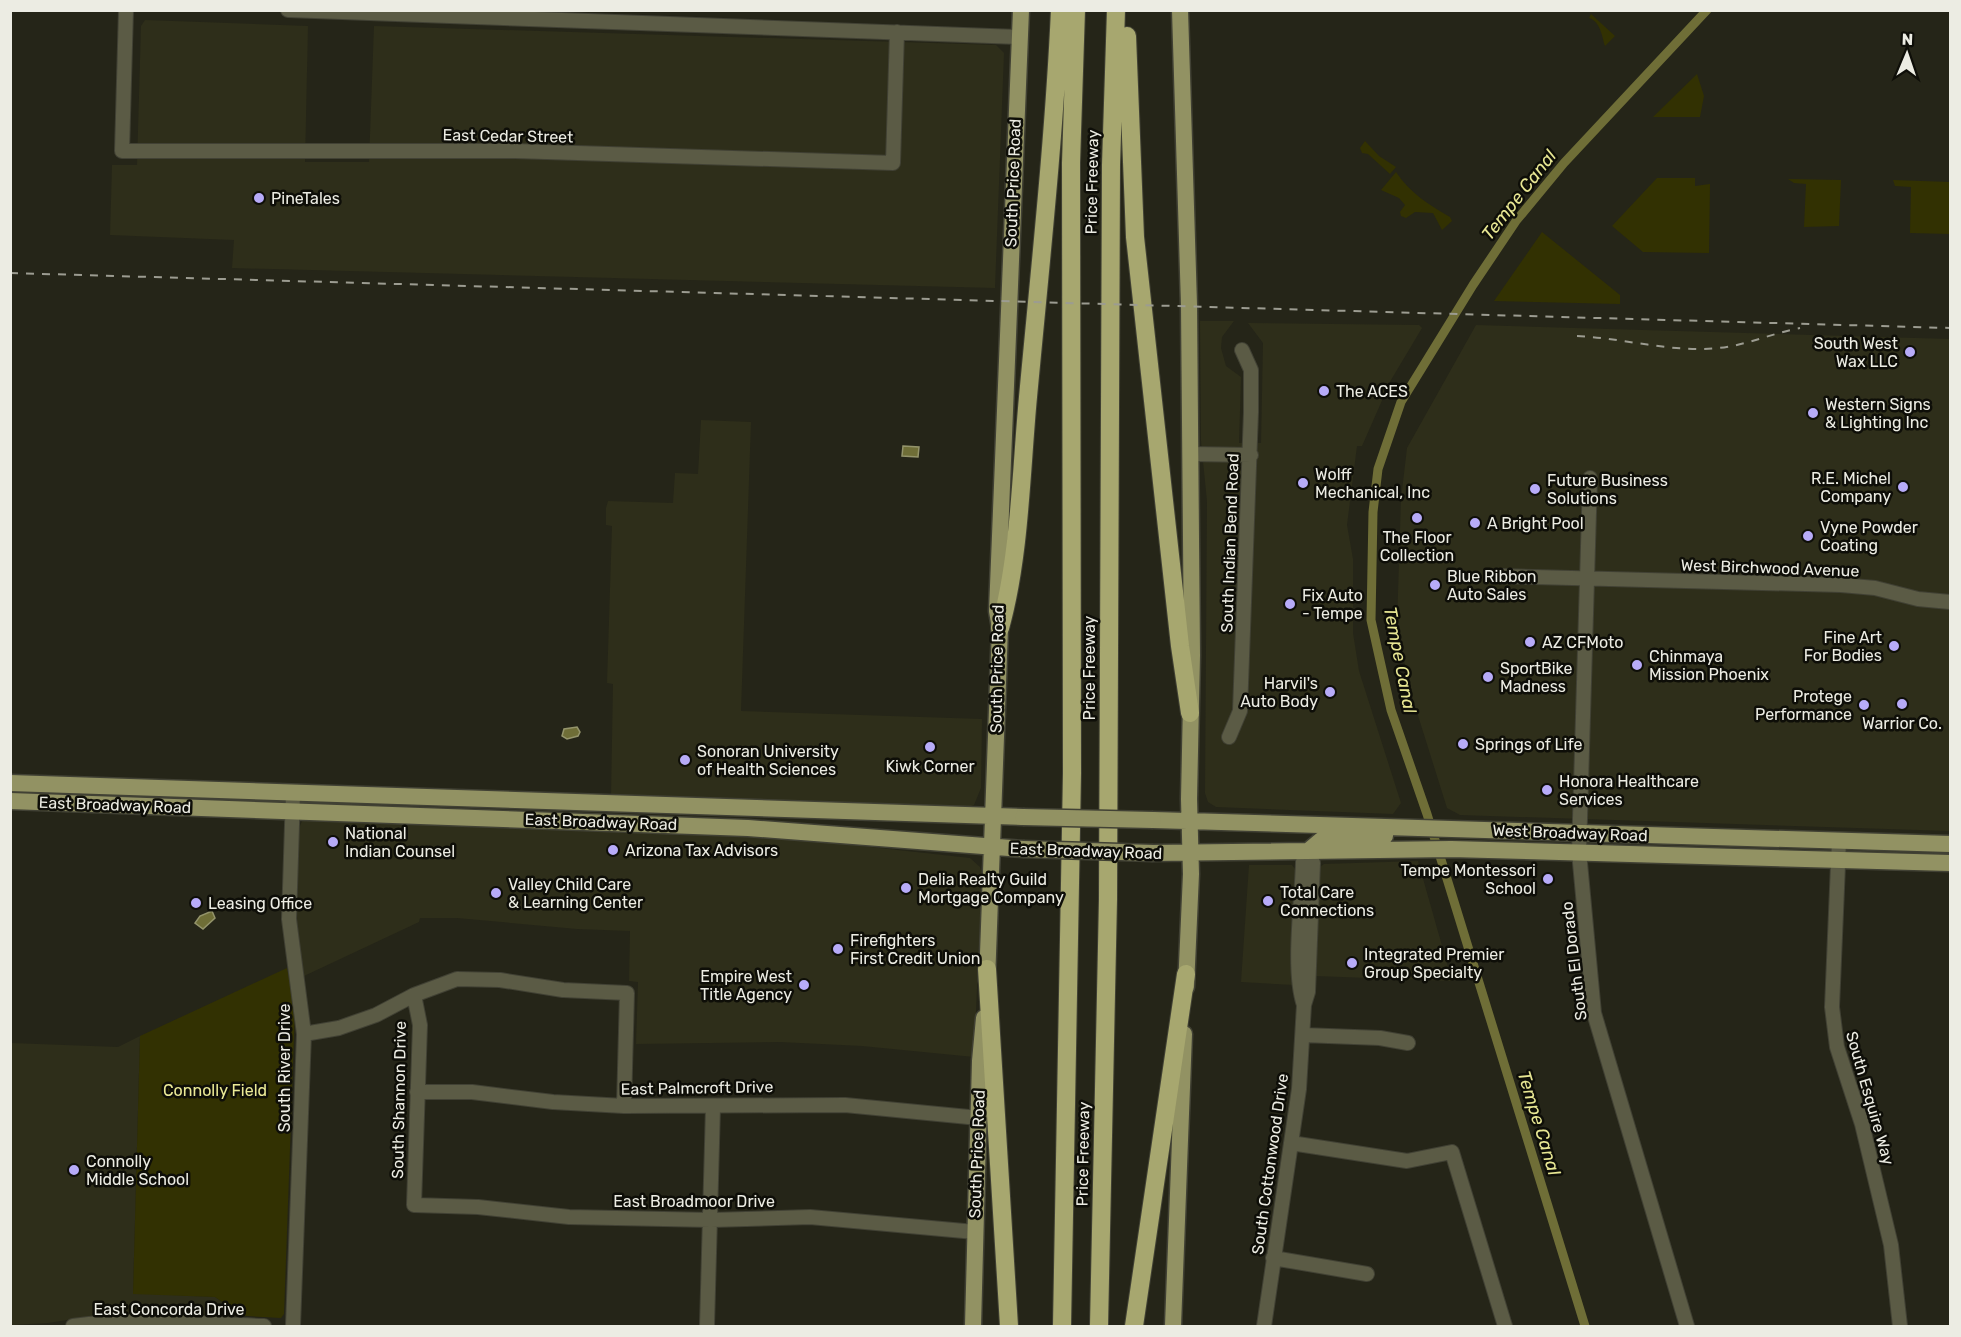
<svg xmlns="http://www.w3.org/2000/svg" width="1961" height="1337" font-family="Rubik,sans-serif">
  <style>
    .built { fill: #2e2e1a }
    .green { fill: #323102 }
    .water { fill: #6f6e37; stroke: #94946b; stroke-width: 1.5 }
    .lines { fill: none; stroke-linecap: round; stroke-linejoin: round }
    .canal { stroke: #6f6e37; stroke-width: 9 }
    .minor-casing { stroke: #414134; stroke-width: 16 }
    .major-casing { stroke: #414134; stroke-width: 19 }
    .highway-casing { stroke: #414134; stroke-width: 20 }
    .minor { stroke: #5b5b45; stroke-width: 14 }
    .major { stroke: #929263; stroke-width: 16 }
    .highway { stroke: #a7a76f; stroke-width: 18 }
    .rail { stroke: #9c9c91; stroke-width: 2; stroke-dasharray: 8 8; stroke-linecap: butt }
    .major-bridge-casing { stroke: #414134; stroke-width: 19; stroke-linecap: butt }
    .major-bridge { stroke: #929263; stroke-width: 16 }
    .poi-dot { fill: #b7abf8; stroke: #0e0e08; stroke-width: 2 }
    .labels { text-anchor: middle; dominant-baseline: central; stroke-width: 5; stroke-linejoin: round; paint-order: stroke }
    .street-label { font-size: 16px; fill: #ecece3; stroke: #0e0e08 }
    .poi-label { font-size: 16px; fill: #ecece3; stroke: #0e0e08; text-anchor: start }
    .park-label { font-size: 16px; fill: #ebea96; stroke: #0e0e08 }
    .water-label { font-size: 18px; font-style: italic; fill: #e8e793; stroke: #0e0e08 }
  </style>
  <rect width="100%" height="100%" fill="#252518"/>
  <!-- built -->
  <path class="built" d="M145,20L308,26L305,162H369L374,26L996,45L1004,53L995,288L232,268L234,240L110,235L112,165H137L141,26Z
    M1200,321H1234L1222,337L1221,348L1226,366L1241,377L1239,443H1261L1263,343L1248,323L1419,325L1422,328L1391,380L1362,446H1357L1347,525L1353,559V633L1359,671L1401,803L1393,814L1216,807L1208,802L1205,793L1207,501L1201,441Z
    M1476,325L1950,339V831L1460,815L1447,808L1410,690L1397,625L1401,499L1407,448Z
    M701,420L751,422L741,711L982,719L981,788L974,805L969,807L611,796L613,684L607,683L612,526L606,525V508L608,501L673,503L675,473L698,474Z
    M303,819L645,830L738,837L762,835L970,858L980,867L982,874L974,1057L862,1046L780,1042L636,1044L638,982L629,981L630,931L577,929L457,918H420L419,922L304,976L296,921L299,828Z
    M1418,861L1452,981L1314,976L1320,867L1324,864Z
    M1249,865H1292L1297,872L1294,985L1241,982Z
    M140,1036L133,1293L215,1297L227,1305L230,1315L117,1312L48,1323L11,1325V1043L118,1047Z"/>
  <!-- green -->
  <path class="green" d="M1591,14L1615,36L1605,46C1602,37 1601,22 1589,18Z
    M1697,74L1704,96L1700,117H1653Z
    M1365,141L1379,156L1396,167L1390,174L1368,154L1362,153L1360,148Z
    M1396,172C1410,193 1429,205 1450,217L1452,221L1442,230L1433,213L1415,212L1406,218L1401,216L1400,212L1405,205L1399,198L1381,190Z
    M1657,178H1695V186L1710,184L1709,253L1643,252L1612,226Z
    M1788,179L1841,180L1839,226L1804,227L1806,184L1794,183Z
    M1893,180L1950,182V234L1910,233L1911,187L1895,186Z
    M1542,232L1620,295V304L1494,301Z
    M287,968L295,1009L284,1314L281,1318L230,1315L227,1305L215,1297L133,1294L140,1036Z"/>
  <!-- water -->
  <path class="water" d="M903,446L919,447L918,457L902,456Z
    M577,727L580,732L578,736L567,739L562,736L564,729Z
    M212,911L215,918L203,929L195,923L200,916Z"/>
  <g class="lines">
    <!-- canal -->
    <path class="canal" d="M1585,1326L1427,814L1391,710L1371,620L1373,512L1378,469L1401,402L1473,285L1516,221L1564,163L1707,10"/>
    <!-- minor casing -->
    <g class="minor-casing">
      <path id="minor" d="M126,10L122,151H515L893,163L897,32
        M288,10L1019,37
        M1190,454L1251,455
        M1590,478L1579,852L1594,1013L1687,1326
        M1500,576L1841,585L1875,588L1918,599L1950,602
        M1229,737L1240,711L1251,412V370L1242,350
        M1839,841L1832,1007L1837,1047L1862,1124L1891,1245L1900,1326
        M414,995L420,1025L414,1205L478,1207L569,1217L711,1220L810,1217L975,1232
        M1304,1005C1292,970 1302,902 1303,862L1308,851
        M304,1034L339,1028L376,1015L414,995L457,979L500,980L563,990L627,993L624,1106
        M1303,1035L1380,1038L1408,1043
        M417,1092H472L553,1102L624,1106L845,1105L979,1118
        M1291,1143L1407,1161L1452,1152L1505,1326
        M1273,1258L1367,1274
        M73,1326C136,1317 201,1324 264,1326
        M293,1326L304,1034L289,919L293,793
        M707,1326L713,1107
        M1264,1326L1299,1089L1304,1005L1308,992L1313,863L1308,851"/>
    </g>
    <!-- major casing -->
    <g class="major-casing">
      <path id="major" d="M1180,10L1189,305L1192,655L1189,799L1191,874L1186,987
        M10,783L1023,817
        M10,801L748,828L1023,849
        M1153,820L1950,844
        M1308,851L1321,840L1385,836
        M1153,853L1451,849L1950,863
        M987,981L1000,628L997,611L1021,10
        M973,1326L980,1061L984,1018
        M1173,1326L1184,1034"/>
    </g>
    <!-- highway casing -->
    <g class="highway-casing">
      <path id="highway" d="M1127,36L1135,237L1180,646L1190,713
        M1000,628C1020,557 1021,471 1028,397C1040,268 1054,140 1060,10
        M987,969L1009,1326
        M1062,1326L1072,773L1071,163L1076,10
        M1099,1326L1108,899L1111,165L1116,10
        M1134,1326L1186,974"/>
    </g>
    <!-- minor -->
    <use href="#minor" class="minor"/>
    <!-- major -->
    <use href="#major" class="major"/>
    <!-- highway -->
    <use href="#highway" class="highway"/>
    <!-- rail -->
    <path class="rail" d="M10,273L1950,328
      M1577,336C1624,338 1671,353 1719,348C1747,345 1773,333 1800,328"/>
    <!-- major-bridge casing -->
    <g class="major-bridge-casing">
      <path id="major-bridge" d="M1023,817L1153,820
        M1023,849L1153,853"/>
    </g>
    <!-- major-bridge -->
    <use href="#major-bridge" class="major-bridge"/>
  </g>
  <!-- markers -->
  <g class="poi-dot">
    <circle cx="259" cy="198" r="6"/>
    <circle cx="1910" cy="352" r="6"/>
    <circle cx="1324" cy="391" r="6"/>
    <circle cx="1813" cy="413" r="6"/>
    <circle cx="1303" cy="483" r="6"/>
    <circle cx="1903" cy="487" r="6"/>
    <circle cx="1535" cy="489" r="6"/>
    <circle cx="1417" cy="518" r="6"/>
    <circle cx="1475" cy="523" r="6"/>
    <circle cx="1808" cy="536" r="6"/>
    <circle cx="1435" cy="585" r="6"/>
    <circle cx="1290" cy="604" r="6"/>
    <circle cx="1530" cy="642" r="6"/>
    <circle cx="1894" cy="646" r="6"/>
    <circle cx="1637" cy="665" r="6"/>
    <circle cx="1488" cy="677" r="6"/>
    <circle cx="1330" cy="692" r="6"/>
    <circle cx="1902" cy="704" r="6"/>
    <circle cx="1864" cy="705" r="6"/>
    <circle cx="1463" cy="744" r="6"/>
    <circle cx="930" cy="747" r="6"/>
    <circle cx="685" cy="760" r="6"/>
    <circle cx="1547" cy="790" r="6"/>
    <circle cx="333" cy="842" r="6"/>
    <circle cx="613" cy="850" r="6"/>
    <circle cx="1548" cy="879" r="6"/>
    <circle cx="906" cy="888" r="6"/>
    <circle cx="496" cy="893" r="6"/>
    <circle cx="1268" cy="901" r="6"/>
    <circle cx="196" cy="903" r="6"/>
    <circle cx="838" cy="949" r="6"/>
    <circle cx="1352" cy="963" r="6"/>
    <circle cx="804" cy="985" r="6"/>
    <circle cx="74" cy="1170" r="6"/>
  </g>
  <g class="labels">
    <!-- street labels -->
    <g class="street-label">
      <text transform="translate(508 136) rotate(1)">East Cedar Street</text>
      <text transform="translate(1092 182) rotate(-89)">Price Freeway</text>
      <text transform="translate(1013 183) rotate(-88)">South Price Road</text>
      <text transform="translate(1230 543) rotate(-88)">South Indian Bend Road</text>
      <text transform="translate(1770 568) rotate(2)">West Birchwood Avenue</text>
      <text transform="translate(1089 668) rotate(-90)">Price Freeway</text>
      <text transform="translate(997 669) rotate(-89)">South Price Road</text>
      <text transform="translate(115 805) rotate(2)">East Broadway Road</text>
      <text transform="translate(601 822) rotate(2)">East Broadway Road</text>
      <text transform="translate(1570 833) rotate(2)">West Broadway Road</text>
      <text transform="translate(1086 851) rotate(2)">East Broadway Road</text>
      <text transform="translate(1574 961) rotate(-97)">South El Dorado</text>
      <text transform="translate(284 1068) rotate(-90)">South River Drive</text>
      <text transform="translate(697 1088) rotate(-1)">East Palmcroft Drive</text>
      <text transform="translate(1870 1098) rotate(74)">South Esquire Way</text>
      <text transform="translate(399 1100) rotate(-89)">South Shannon Drive</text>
      <text transform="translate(977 1154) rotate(-88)">South Price Road</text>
      <text transform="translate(1083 1154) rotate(-89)">Price Freeway</text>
      <text transform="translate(1270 1164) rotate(-82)">South Cottonwood Drive</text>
      <text x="694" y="1201">East Broadmoor Drive</text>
      <text x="169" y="1309">East Concorda Drive</text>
    </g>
    <!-- poi labels -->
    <g class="poi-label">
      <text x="271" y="198">PineTales</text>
      <text x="1898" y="343" text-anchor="end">South West<tspan x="1898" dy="18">Wax LLC</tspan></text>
      <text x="1336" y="391">The ACES</text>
      <text x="1825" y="404">Western Signs<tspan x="1825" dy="18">&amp; Lighting Inc</tspan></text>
      <text x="1315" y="474">Wolff<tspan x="1315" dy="18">Mechanical, Inc</tspan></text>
      <text x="1891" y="478" text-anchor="end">R.E. Michel<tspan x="1891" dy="18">Company</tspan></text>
      <text x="1547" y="480">Future Business<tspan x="1547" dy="18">Solutions</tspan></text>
      <text x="1487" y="523">A Bright Pool</text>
      <text x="1820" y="527">Vyne Powder<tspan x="1820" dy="18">Coating</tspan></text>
      <text x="1417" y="537" text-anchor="middle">The Floor<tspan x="1417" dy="18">Collection</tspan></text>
      <text x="1447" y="576">Blue Ribbon<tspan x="1447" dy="18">Auto Sales</tspan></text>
      <text x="1302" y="595">Fix Auto<tspan x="1302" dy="18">- Tempe</tspan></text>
      <text x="1882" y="637" text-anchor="end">Fine Art<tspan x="1882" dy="18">For Bodies</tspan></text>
      <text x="1542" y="642">AZ CFMoto</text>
      <text x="1649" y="656">Chinmaya<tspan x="1649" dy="18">Mission Phoenix</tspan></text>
      <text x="1500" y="668">SportBike<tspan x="1500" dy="18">Madness</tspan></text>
      <text x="1318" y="683" text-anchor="end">Harvil's<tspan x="1318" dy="18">Auto Body</tspan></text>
      <text x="1852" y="696" text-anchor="end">Protege<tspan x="1852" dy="18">Performance</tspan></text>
      <text x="1902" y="723" text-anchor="middle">Warrior Co.</text>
      <text x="1475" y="744">Springs of Life</text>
      <text x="697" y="751">Sonoran University<tspan x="697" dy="18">of Health Sciences</tspan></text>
      <text x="930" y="766" text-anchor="middle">Kiwk Corner</text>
      <text x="1559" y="781">Honora Healthcare<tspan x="1559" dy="18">Services</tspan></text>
      <text x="345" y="833">National<tspan x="345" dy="18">Indian Counsel</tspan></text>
      <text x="625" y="850">Arizona Tax Advisors</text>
      <text x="1536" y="870" text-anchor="end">Tempe Montessori<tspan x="1536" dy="18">School</tspan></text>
      <text x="918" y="879">Delia Realty Guild<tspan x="918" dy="18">Mortgage Company</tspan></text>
      <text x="508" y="884">Valley Child Care<tspan x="508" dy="18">&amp; Learning Center</tspan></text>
      <text x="1280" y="892">Total Care<tspan x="1280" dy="18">Connections</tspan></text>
      <text x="208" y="903">Leasing Office</text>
      <text x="850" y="940">Firefighters<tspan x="850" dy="18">First Credit Union</tspan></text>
      <text x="1364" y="954">Integrated Premier<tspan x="1364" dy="18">Group Specialty</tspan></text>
      <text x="792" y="976" text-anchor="end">Empire West<tspan x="792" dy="18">Title Agency</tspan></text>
      <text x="86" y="1161">Connolly<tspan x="86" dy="18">Middle School</tspan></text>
    </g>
    <!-- park labels -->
    <g class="park-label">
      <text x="215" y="1090">Connolly Field</text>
    </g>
    <!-- water labels -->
    <g class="water-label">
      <text transform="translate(1519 195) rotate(-52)">Tempe Canal</text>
      <text transform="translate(1400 660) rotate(79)">Tempe Canal</text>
      <text transform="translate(1539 1123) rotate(73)">Tempe Canal</text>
    </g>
  </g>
  <!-- border -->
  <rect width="1961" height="1337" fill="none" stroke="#ecece3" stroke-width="24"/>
  <!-- north arrow -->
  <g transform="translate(1907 54) rotate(2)" stroke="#0e0e08" stroke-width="4.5" paint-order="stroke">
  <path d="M0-4.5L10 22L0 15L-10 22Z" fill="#ecece3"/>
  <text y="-9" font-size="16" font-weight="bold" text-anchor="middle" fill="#ecece3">N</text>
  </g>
</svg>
